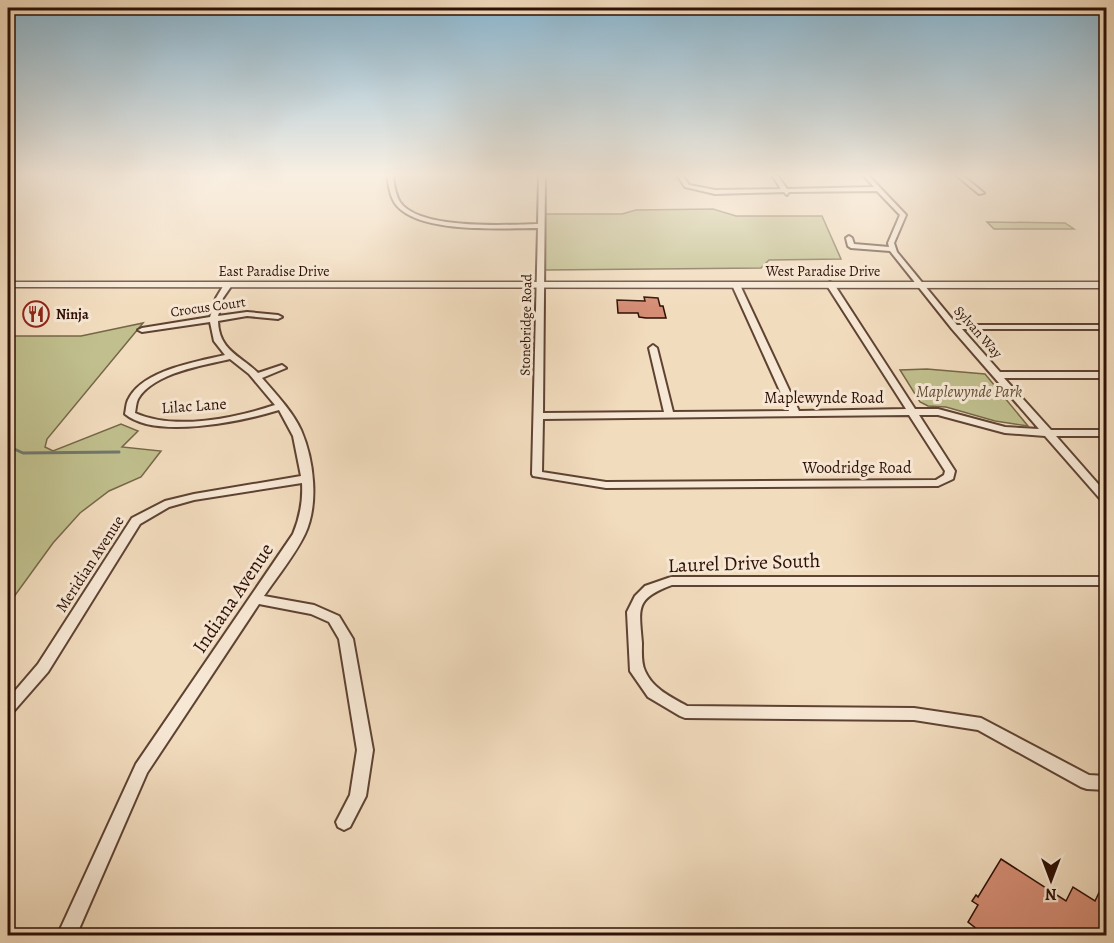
<svg xmlns="http://www.w3.org/2000/svg" width="1114" height="943" font-family="Alegreya,serif">
  <style>
    .green { fill: #c0bf8d; stroke: #766748; stroke-width: 1.5 }
    .lines { fill: none; stroke-linecap: round; stroke-linejoin: round }
    .stream { stroke: #6f776c; stroke-width: 3 }
    .building { fill: #d58d75; stroke: #2d0f04; stroke-width: 1.5 }
    .minor-casing { stroke: #5e4232; stroke-width: 4 }
    .tertiary-casing { stroke: #5e4232; stroke-width: 3 }
    .secondary-casing { stroke: #2d0f04; stroke-width: 2 }
    .minor { fill: #f7e8d5; fill-rule: evenodd }
    .tertiary { fill: #f7e8d5; fill-rule: evenodd }
    .secondary { fill: #f7e8d5; fill-rule: evenodd }
    .labels { text-anchor: middle; dominant-baseline: central; stroke-width: 6; stroke-linejoin: round; paint-order: stroke }
    .far-street-label { font-size: 14px; fill: #2d0f04; stroke: #f7e8d5 }
    .far-poi-label { font-size: 14px; font-weight: bold; fill: #2d0f04; stroke: #f7e8d5; text-anchor: start }
    .park-label { font-size: 16px; font-style: italic; fill: #604d34; stroke: #f7e8d5 }
    .street-label { font-size: 16px; fill: #2d0f04; stroke: #f7e8d5 }
    .near-street-label { font-size: 20px; fill: #2d0f04; stroke: #f7e8d5 }
  </style>
  <rect width="100%" height="100%" fill="#f2dcbe"/>
  <filter id="stains"><feTurbulence type="fractalNoise" baseFrequency=".00333" numOctaves="4"/><feColorMatrix values="0 0 0 0 .2 0 0 0 0 .09 0 0 0 0 .02 0 0 0 .5 -.17"/></filter>
  <radialGradient id="worn" r=".72"><stop offset=".6" stop-color="#630" stop-opacity="0"/><stop offset="1" stop-color="#630" stop-opacity=".3"/></radialGradient>
  <!-- green -->
  <path class="green" d="M713,209L736,216H822L841,259L769,260L761,268L545,270V214H622L636,210Z
    M987,222L1065,223L1074,229H994Z
    M143,323L47,439L45,447L53,451L121,424L138,431L122,447L161,451L141,477L109,491L80,513L53,543L8,605V336H81Z
    M927,369L985,374L1028,426L995,421L946,407L928,406L920,402L900,370Z"/>
  <g class="lines">
    <!-- stream -->
    <path class="stream" d="M8,440L12,448L23,453L119,452"/>
  </g>
  <!-- building -->
  <path class="building" d="M644,297L658,298L660,306H663L666,318H646L639,317L638,313H618L617,300L645,301Z
    M1001,859L1066,901L1073,887L1095,901L1107,876V936H986L968,922L978,905L972,901L976,895L978,897Z"/>
  <g class="lines">
    <!-- minor casing -->
    <g class="minor-casing">
      <path id="minor" d="M387,175H393C394,184 395,194 400,202C419,230 507,225 538,224L539,175H545L543,413L664,412L649,348L653,345L657,348L673,412L789,411L732,285L736,283L740,285L799,411L906,409L826,284L830,282L834,284L915,409H938L1005,427L1039,429L952,329L890,251L851,248L848,246L846,238L849,236L852,238L854,244L889,247L888,243L900,215L877,191L789,192L787,195L784,192L715,194L685,187L677,175H682L689,185L715,190L781,189L772,175H777L787,189L874,187L863,175H868L906,215L894,243L897,252L957,325H1106V329H962L1000,372H1106V378H1004L1051,430H1106V436H1056L1106,493V502L1102,501L1045,436L1005,433L938,415H919L955,471L953,479L938,486L606,488L533,476L532,474L538,228C503,228 422,234 397,206C390,198 389,186 387,175ZM909,415L945,471L944,475L936,480L606,482L542,472L543,419Z
        M956,175H962L984,193L979,194Z
        M225,283L232,285L223,298L218,316L247,312L278,315L282,317L278,319L247,316L218,321C219,351 240,355 258,373L282,365L286,368L262,378C276,394 292,411 301,430C314,460 319,504 305,534C295,555 277,577 264,596L314,605L339,616L353,639L373,750L366,796L350,827L344,830L338,827L336,822L350,795L357,750L339,639L329,622L311,614L259,604L147,773L76,936H57L136,764L293,534C300,517 303,501 302,483L194,500L169,507L140,524L48,672L13,712L8,714V699L38,664L132,518L165,501L194,494L301,476L293,436L279,410C243,421 156,440 125,414C126,410 126,404 128,400C142,370 196,362 225,355L214,341L210,322L142,332L138,330L142,328L210,317L216,298ZM230,359L249,374L275,405C235,418 175,431 135,413C136,408 136,403 138,399C153,373 204,365 230,359Z
        M671,577H1106V585H672C635,599 639,607 642,643C642,651 641,663 645,671C653,689 671,697 687,706L914,708L981,718L1089,775L1106,776V790L1087,789L1081,787L978,730L914,720L685,718L680,716L648,697L630,671L627,612L635,596L645,586Z"/>
    </g>
    <!-- tertiary casing -->
    <g class="tertiary-casing">
      <path id="tertiary" d="M1106,282V288L8,287V282Z"/>
    </g>
    <!-- secondary casing -->
    <g class="secondary-casing">
      <path id="secondary" d="M1099,175H1106V180Z"/>
    </g>
    <!-- minor -->
    <use href="#minor" class="minor"/>
    <!-- tertiary -->
    <use href="#tertiary" class="tertiary"/>
    <!-- secondary -->
    <use href="#secondary" class="secondary"/>
  </g>
  <!-- sky -->
  <linearGradient id="sky" x2="0" y2="1"><stop stop-color="#89b7d2"/><stop offset="0.57" stop-color="#f9efe2"/><stop offset="1" stop-color="#f9efe2" stop-opacity="0"/></linearGradient>
  <rect width="1114" height="307" fill="url(#sky)"/>
  <!-- icons -->
  <defs>
    <g id="restaurant-ring" transform="scale(1.35)"><circle r="9.5" fill="#f7e8d5" stroke="#8f2418" stroke-width="1.5"/><path d="M-5-6h1v4h1v-4h1v4h1v-4h1v5L-1.5 .5V6h-2V.5L-5-1ZM5-6V6H3V1.5H1.5Q1.5-4 5-6Z" fill="#8f2418"/></g>
  </defs>
  <g fill-rule="evenodd">
    <use href="#restaurant-ring" x="36" y="314"/>
  </g>
  <g class="labels">
    <!-- far-street labels -->
    <g class="far-street-label">
      <text x="274" y="271">East Paradise Drive</text>
      <text x="823" y="271">West Paradise Drive</text>
      <text transform="translate(208 307) rotate(-8)">Crocus Court</text>
      <text transform="translate(526 325) rotate(-89)">Stonebridge Road</text>
      <text transform="translate(978 332) rotate(48)">Sylvan Way</text>
    </g>
    <!-- far-poi labels -->
    <g class="far-poi-label">
      <text x="56" y="314">Ninja</text>
    </g>
    <!-- park labels -->
    <g class="park-label">
      <text x="969" y="392">Maplewynde Park</text>
    </g>
    <!-- street labels -->
    <g class="street-label">
      <text x="824" y="398">Maplewynde Road</text>
      <text transform="translate(194 406) rotate(-4)">Lilac Lane</text>
      <text x="857" y="468">Woodridge Road</text>
      <text transform="translate(90 564) rotate(-57)">Meridian Avenue</text>
    </g>
    <!-- near-street labels -->
    <g class="near-street-label">
      <text transform="translate(744 563) rotate(-2)">Laurel Drive South</text>
      <text transform="translate(233 598) rotate(-56)">Indiana Avenue</text>
    </g>
  </g>
  <!-- margin -->
  <rect width="1114" height="943" fill="none" stroke="#f2dcbe" stroke-width="30"/>
  <rect x="9" y="9" width="1096" height="925" fill="none" stroke="#2d0f04" stroke-width="3"/>
  <rect x="15" y="15" width="1084" height="913" fill="none" stroke="#2d0f04" stroke-width="1.5"/>
  <!-- north arrow -->
  <g transform="translate(1051 880) rotate(180)" stroke="#f7e8d5" stroke-width="4.5" paint-order="stroke">
  <path d="M0-4.5L10 22L0 15L-10 22Z" fill="#2d0f04"/>
  <text y="-9" font-size="16" font-weight="bold" text-anchor="middle" fill="#2d0f04">N</text>
  </g>
  <rect width="100%" height="100%" filter="url(#stains)"/>
  <rect width="100%" height="100%" fill="url(#worn)"/>
</svg>
